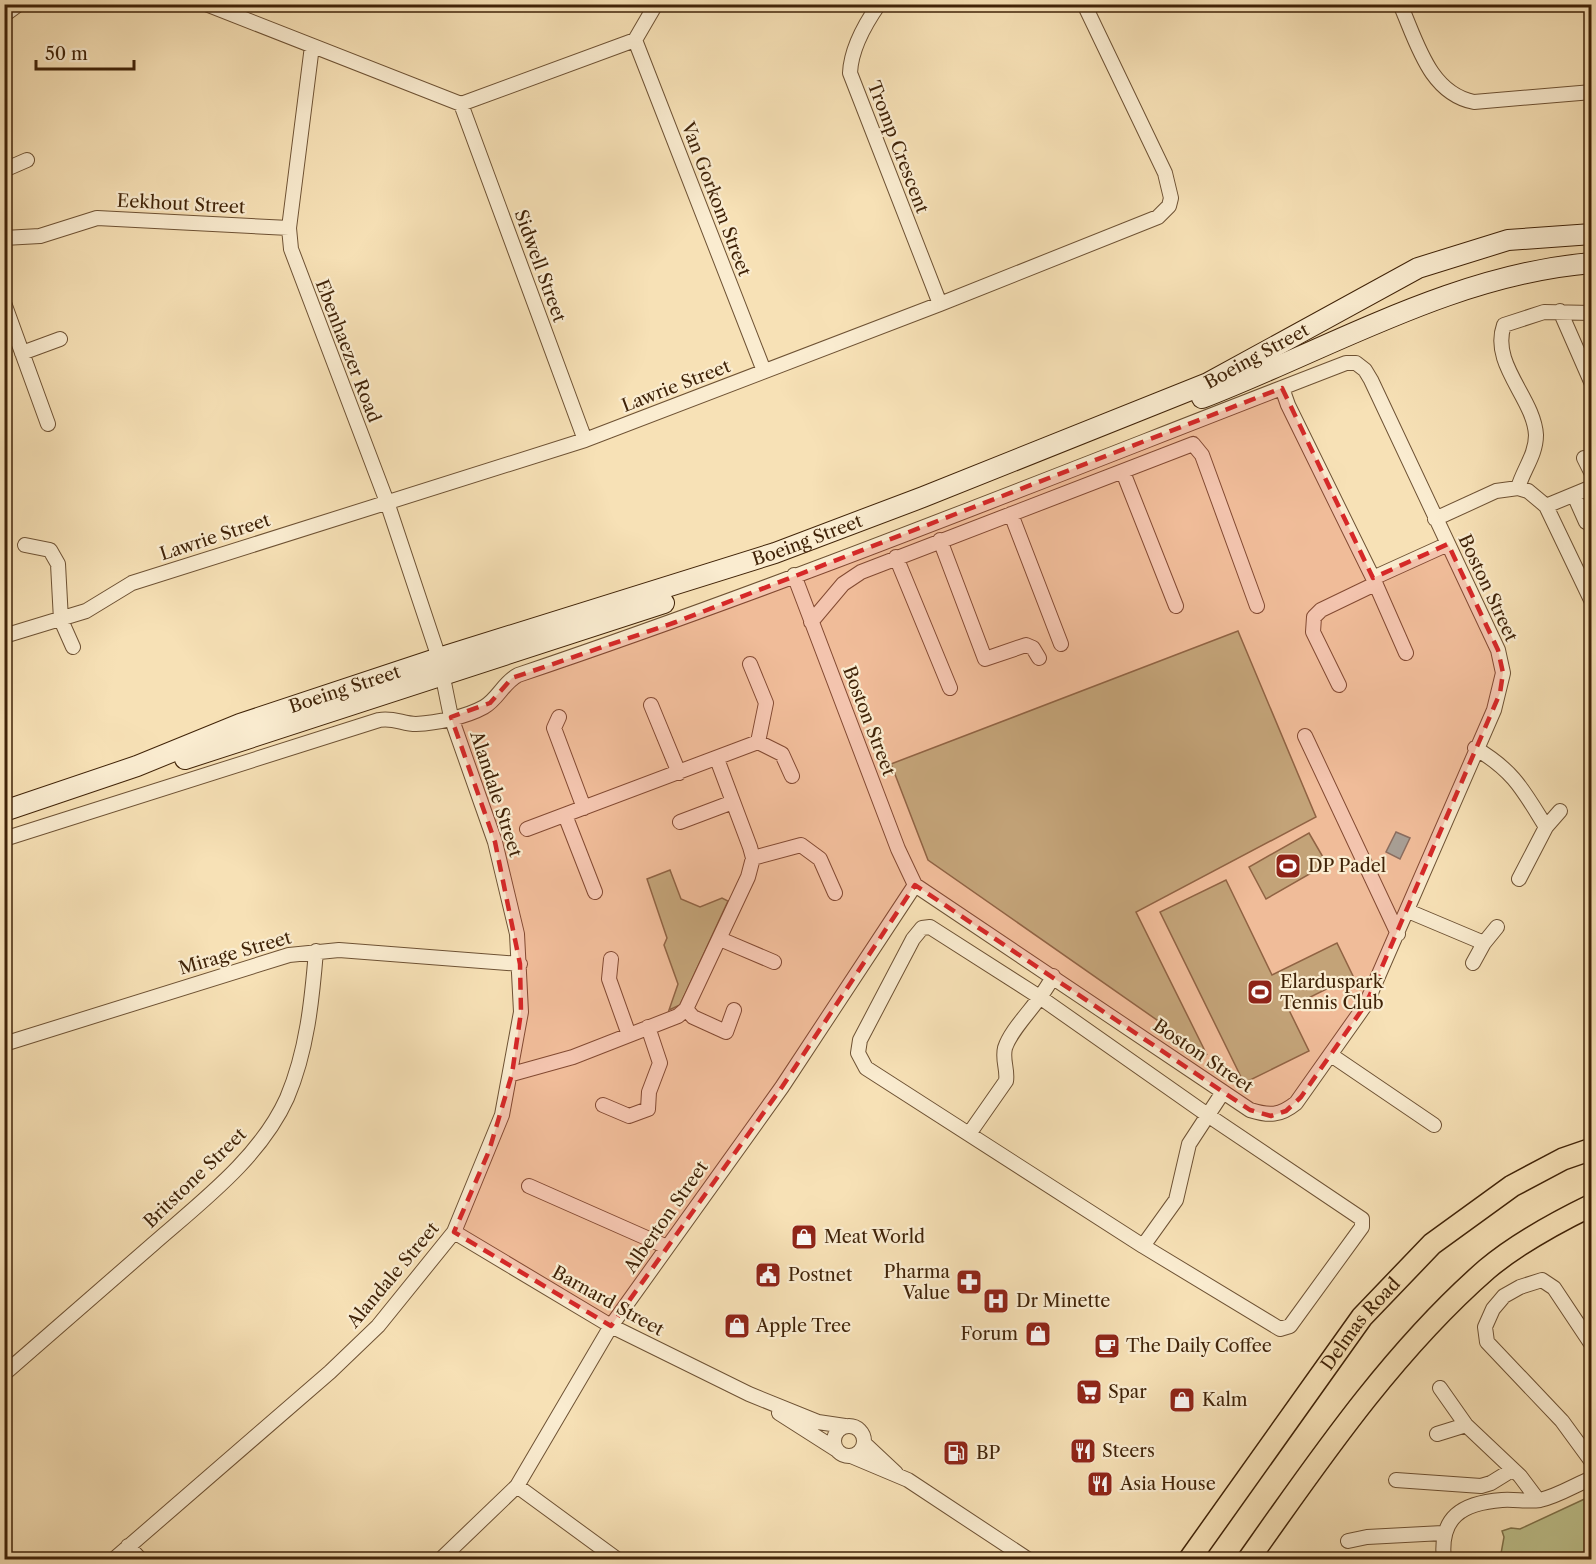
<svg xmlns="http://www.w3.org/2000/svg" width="1596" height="1564" font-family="'Libre Caslon Text',serif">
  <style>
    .green { fill: #bec28d; stroke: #7f724a; stroke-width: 1.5 }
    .water { fill: #9dbdb1; stroke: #787f6d; stroke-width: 1.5 }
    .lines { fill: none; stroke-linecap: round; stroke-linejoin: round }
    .minor-casing { stroke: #6e5234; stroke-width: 16 }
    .secondary-casing { stroke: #402308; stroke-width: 22 }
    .primary-casing { stroke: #402308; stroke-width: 24 }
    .minor { stroke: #faecd0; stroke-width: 14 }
    .secondary { stroke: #faecd0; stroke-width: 20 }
    .primary { stroke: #f7e1b6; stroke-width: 21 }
    .marked { fill: #d62828; fill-opacity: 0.2; stroke: #d62828; stroke-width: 4.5; stroke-dasharray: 12 8; stroke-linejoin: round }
    .labels { text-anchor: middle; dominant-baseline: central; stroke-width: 4.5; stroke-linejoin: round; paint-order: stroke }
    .street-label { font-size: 18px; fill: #402308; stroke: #faecd0 }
    .poi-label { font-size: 18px; fill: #402308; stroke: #faecd0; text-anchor: start }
  </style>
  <rect width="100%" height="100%" fill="#f7e1b6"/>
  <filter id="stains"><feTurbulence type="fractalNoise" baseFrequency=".00333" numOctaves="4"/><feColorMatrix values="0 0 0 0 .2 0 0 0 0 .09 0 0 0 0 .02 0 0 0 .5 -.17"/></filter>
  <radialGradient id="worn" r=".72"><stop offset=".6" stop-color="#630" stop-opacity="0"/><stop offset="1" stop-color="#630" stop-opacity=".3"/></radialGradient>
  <!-- green -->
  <path class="green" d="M1238,631L1316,817L1136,912L1207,1055L928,860L891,764Z
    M1309,833L1327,864L1266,899L1249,867Z
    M670,870L681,899L700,907L722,898L728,901L680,1005L669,1010L678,984L664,945L667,938L647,879Z
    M1226,880L1272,975L1337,943L1353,976L1288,1008L1309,1051L1244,1083L1160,912Z
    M1591,1496V1559H1500L1504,1537L1502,1531L1511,1528L1520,1529Z"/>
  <!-- water -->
  <path class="water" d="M1396,832L1410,838L1400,859L1386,852Z"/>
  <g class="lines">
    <!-- minor casing -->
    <g class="minor-casing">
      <path id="minor" d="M206,4L461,104L635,40L656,4
        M879,4C865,24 851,49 850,73L940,304
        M1400,4C1417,42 1429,93 1474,102L1592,92
        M4,15L19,4
        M635,40L764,371
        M461,104L585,440
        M4,170L27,160
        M4,238L40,236L97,218L289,228
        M4,303L48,424
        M1560,311L1592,384
        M22,353L60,339
        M1282,388L1288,405L1373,578
        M1584,458L1592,474
        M1123,472L1176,606
        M1518,488C1523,470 1536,455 1536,435C1534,398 1490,364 1504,325L1544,312L1592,313
        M1574,495L1586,522
        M1546,506L1592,487
        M1011,514L1061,644
        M1435,519L1496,491L1518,488L1528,491L1546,506L1592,602
        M940,540L985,659L1026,645L1033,648L1039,658
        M25,545L50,550L58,564L61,620L73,647
        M896,557L950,688
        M811,622L843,584L861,572L1193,444L1202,455L1257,606
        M4,636L86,611L132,583L585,440L940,304L1158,217L1169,206L1171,198L1165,173L1084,4
        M1406,653L1373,578L1448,544
        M750,664L766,703L758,742
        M1339,685L1313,632L1314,617L1321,610L1375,584
        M651,705L679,773
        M559,717L554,728L584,808
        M1305,736L1398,934
        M1475,748C1514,771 1523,790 1546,827
        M565,815L595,892
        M680,822L733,802
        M527,829L758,742L782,754L792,776
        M4,839L379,720C393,717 403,724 416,724C437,723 466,717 484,707C498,699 503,683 518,675C797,581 1071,469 1346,363H1356L1365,370L1371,380L1498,650L1503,673L1494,710L1366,1004L1296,1103C1280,1116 1269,1116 1250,1110L915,885L898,849L794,575
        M753,858L801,845L820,859L835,893
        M1519,879L1546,827L1560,811
        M1408,911L1484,943L1497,927
        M930,927L1041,998L1209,1116L1362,1219V1227L1290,1326L1280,1329L1143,1246L866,1068L858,1053L860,1040L913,939L922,928Z
        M720,939L774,962
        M611,959L609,979L629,1035
        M1473,963L1484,943
        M686,1009L693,1017L726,1032L734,1010
        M4,1044L289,955L339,950L520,964
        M1331,1055L1434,1125
        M512,1074L573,1057L678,1016L686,1009L748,877L753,858L750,847L717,759
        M603,1105L629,1116L648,1109L649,1092L660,1063L648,1027
        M969,1134L1006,1081C1008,1070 1002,1060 1005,1048C1012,1026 1042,1001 1053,976
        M529,1186L667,1247
        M454,1232L611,1326L749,1394L818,1422L845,1426
        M1143,1246L1176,1200L1189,1144L1223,1092
        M1592,1345L1554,1288L1542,1280L1520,1287L1504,1296L1493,1309L1485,1327L1487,1342L1562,1421L1592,1462
        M4,1374C54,1331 103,1288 152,1245C201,1202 260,1158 287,1098C307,1051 312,1000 316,951
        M1440,1388L1466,1425L1520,1476L1538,1500
        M779,1413L837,1450
        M834 1441a15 15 0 1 1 30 0a15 15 0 1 1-30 0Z
        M1437,1434L1466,1425
        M864,1443L896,1473
        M851,1456L908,1480L1029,1560
        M1396,1480L1481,1486L1491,1483L1512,1470
        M517,1486L618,1560
        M1348,1541L1367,1537L1443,1533
        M128,1546L141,1560
        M113,1560L330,1372L378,1326L454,1232L502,1115L521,1012L517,934L495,842L451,717L439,658L387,502L291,249L289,228L312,46
        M440,1560L517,1486L611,1326L782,1087L915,885
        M1444,1560C1439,1517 1462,1503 1502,1500C1515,1499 1528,1502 1540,1500C1558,1496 1575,1485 1592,1478"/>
    </g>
    <!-- secondary casing -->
    <g class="secondary-casing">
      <g id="secondary">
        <path d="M1202,398C1329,349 1454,274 1592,263"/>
        <path d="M185,759L664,603"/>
        <path id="s1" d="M4,811L137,766L240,724L439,658L775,553L923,497L1208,383L1418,268L1508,240L1592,234"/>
      </g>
    </g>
    <!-- primary casing -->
    <g class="primary-casing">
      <g id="primary">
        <path id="s2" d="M1189,1560L1362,1317L1432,1244L1512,1186L1563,1159L1592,1149"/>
        <path d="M1248,1560C1320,1458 1393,1351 1487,1269C1518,1243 1555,1223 1592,1205"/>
      </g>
    </g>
    <!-- minor -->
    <use href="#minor" class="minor"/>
    <!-- secondary -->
    <use href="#secondary" class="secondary"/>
    <!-- primary -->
    <use href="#primary" class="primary"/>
  </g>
  <!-- marked area -->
  <path class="marked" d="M1282,388L1373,578L1448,544L1498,650L1503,673L1500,693L1366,1004L1301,1097L1286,1111L1271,1116L1250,1110L915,885L782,1087L611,1326L454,1232L489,1151L512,1074L521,1012L520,964L495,842L451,717L490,703L512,678L676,622Z"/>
  <!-- icons -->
  <defs>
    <g id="stadium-square" transform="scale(1.35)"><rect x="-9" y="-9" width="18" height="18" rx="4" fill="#8f2418" stroke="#faecd0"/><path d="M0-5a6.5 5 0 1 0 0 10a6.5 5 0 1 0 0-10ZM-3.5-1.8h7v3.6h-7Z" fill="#fff"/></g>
    <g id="shop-square" transform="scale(1.35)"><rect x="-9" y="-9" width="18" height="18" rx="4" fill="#8f2418" stroke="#faecd0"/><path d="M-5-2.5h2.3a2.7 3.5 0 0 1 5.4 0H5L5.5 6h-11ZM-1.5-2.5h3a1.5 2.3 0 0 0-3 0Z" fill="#fff"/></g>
    <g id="civic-square" transform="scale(1.35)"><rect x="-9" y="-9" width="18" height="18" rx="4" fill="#8f2418" stroke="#faecd0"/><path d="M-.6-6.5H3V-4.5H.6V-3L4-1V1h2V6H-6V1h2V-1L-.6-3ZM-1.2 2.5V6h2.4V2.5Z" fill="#fff"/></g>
    <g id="pharmacy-square" transform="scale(1.35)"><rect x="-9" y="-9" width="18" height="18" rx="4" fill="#8f2418" stroke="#faecd0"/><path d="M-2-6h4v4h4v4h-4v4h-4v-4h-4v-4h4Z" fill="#fff"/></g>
    <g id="hospital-square" transform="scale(1.35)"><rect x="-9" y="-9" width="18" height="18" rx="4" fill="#8f2418" stroke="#faecd0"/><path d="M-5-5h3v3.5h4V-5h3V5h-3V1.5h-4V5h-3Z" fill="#fff"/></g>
    <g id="cafe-square" transform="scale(1.35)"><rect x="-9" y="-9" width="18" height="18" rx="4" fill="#8f2418" stroke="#faecd0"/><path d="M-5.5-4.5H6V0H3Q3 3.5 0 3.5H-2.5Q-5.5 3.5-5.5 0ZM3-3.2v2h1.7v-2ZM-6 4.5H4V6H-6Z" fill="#fff"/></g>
    <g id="supermarket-square" transform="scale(1.35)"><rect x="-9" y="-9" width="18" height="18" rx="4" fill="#8f2418" stroke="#faecd0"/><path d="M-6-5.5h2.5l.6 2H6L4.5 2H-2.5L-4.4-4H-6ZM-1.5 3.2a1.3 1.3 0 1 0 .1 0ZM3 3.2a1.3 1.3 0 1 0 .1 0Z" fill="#fff"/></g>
    <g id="restaurant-square" transform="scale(1.35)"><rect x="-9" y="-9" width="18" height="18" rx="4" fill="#8f2418" stroke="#faecd0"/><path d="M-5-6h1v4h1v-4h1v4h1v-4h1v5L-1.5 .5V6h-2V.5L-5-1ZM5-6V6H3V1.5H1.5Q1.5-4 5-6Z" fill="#fff"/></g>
    <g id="fuel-square" transform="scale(1.35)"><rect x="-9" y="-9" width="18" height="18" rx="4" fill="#8f2418" stroke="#faecd0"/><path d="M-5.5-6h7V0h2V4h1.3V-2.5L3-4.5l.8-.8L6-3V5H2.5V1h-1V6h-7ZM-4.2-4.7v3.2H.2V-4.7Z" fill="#fff"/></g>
  </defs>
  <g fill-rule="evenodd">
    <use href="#stadium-square" x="1288" y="866"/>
    <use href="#stadium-square" x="1260" y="992"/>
    <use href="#shop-square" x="804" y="1237"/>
    <use href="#civic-square" x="768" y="1275"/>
    <use href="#pharmacy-square" x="969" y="1282"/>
    <use href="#hospital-square" x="996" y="1301"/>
    <use href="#shop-square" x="737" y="1326"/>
    <use href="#shop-square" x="1038" y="1334"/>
    <use href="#cafe-square" x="1107" y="1346"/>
    <use href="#supermarket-square" x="1089" y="1392"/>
    <use href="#shop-square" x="1182" y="1400"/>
    <use href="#restaurant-square" x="1083" y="1451"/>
    <use href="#fuel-square" x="956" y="1453"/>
    <use href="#restaurant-square" x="1100" y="1484"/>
  </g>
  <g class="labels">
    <!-- street labels -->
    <g class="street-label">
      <text transform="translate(898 147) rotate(69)">Tromp Crescent</text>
      <text transform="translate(716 199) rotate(69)">Van Gorkom Street</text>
      <text transform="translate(181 204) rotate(3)">Eekhout Street</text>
      <text transform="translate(540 266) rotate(70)">Sidwell Street</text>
      <text transform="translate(348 351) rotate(69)">Ebenhaezer Road</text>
      <text stroke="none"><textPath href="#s1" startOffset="1334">Boeing Street</textPath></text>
      <text transform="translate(676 386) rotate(-21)">Lawrie Street</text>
      <text transform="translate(215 537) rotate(-18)">Lawrie Street</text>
      <text stroke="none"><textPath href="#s1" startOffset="848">Boeing Street</textPath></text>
      <text transform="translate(1488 588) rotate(65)">Boston Street</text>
      <text stroke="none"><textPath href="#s1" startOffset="362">Boeing Street</textPath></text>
      <text transform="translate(869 721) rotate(69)">Boston Street</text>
      <text transform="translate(496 794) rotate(72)">Alandale Street</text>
      <text transform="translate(235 953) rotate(-16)">Mirage Street</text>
      <text transform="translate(1203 1056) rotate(34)">Boston Street</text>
      <text transform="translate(195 1178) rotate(-44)">Britstone Street</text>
      <text transform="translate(666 1217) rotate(-55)">Alberton Street</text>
      <text transform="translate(393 1275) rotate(-50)">Alandale Street</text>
      <text transform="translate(608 1301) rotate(29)">Barnard Street</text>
      <text stroke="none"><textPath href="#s2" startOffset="292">Delmas Road</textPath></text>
    </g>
    <!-- poi labels -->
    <g class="poi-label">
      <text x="1308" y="866">DP Padel</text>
      <text x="1280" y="982">Elarduspark<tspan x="1280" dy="21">Tennis Club</tspan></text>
      <text x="824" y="1237">Meat World</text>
      <text x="950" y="1272" text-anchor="end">Pharma<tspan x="950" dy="21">Value</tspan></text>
      <text x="788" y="1275">Postnet</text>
      <text x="1016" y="1301">Dr Minette</text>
      <text x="756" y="1326">Apple Tree</text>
      <text x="1018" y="1334" text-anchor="end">Forum</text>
      <text x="1126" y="1346">The Daily Coffee</text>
      <text x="1108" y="1392">Spar</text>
      <text x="1202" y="1400">Kalm</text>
      <text x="1102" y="1451">Steers</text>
      <text x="976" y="1453">BP</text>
      <text x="1120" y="1484">Asia House</text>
    </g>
  </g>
  <!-- margin -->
  <rect width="1596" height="1564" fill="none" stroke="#f7e1b6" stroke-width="24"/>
  <rect x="6" y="6" width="1584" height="1552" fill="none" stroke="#402308" stroke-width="3"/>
  <rect x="12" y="12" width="1572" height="1540" fill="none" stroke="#402308" stroke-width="1.5"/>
  <!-- scale -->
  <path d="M36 60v9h98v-9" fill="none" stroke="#402308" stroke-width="3"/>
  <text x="45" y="60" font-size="18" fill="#402308" stroke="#faecd0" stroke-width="4.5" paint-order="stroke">50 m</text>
  <rect width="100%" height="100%" filter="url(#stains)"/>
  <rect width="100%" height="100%" fill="url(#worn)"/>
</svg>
